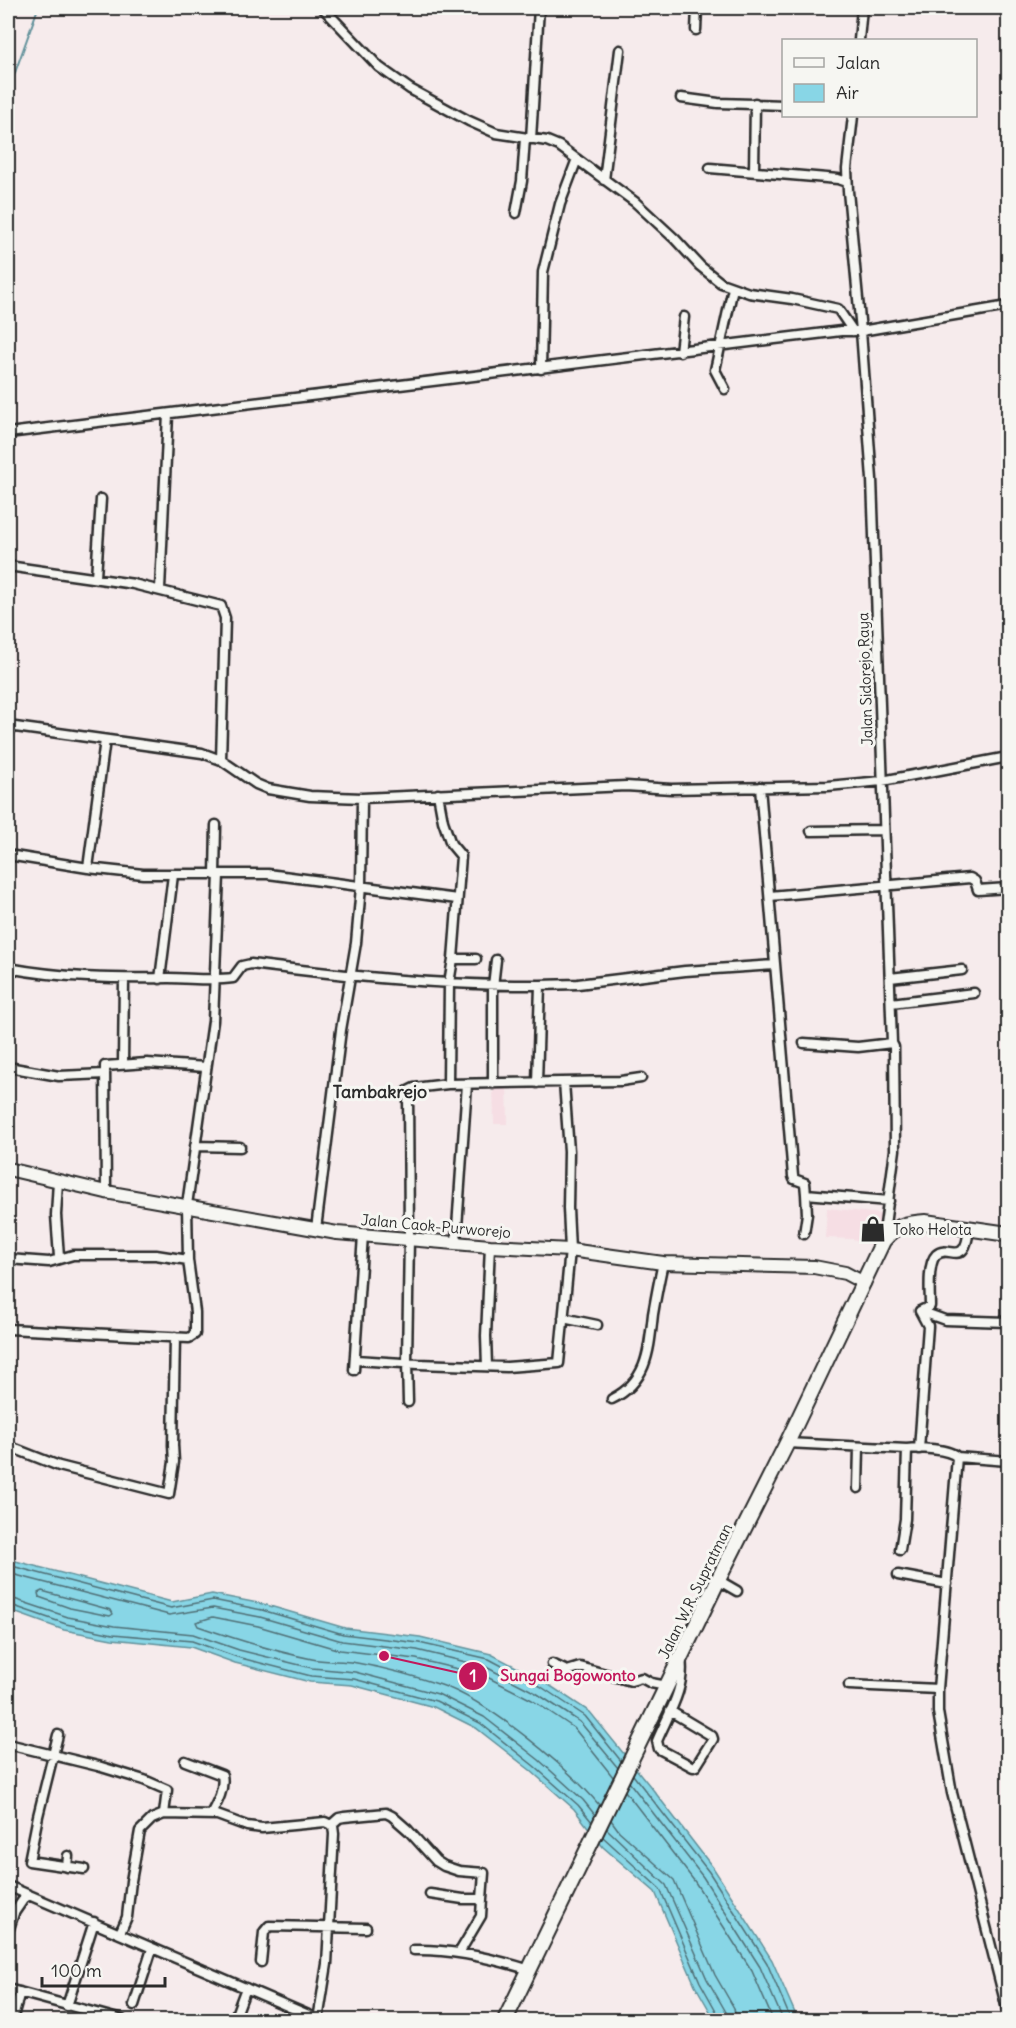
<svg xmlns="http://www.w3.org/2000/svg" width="1016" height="2028" font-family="Delius,sans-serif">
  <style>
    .built { fill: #f6dee4 }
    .water { fill: #88d6e6; stroke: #63929b; stroke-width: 1.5 }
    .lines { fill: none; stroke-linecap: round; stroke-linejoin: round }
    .shore { stroke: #506f76; stroke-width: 1.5 }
    .stream { stroke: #63929b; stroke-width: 2 }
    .street-casing { stroke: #2b2b2b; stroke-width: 13 }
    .secondary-casing { stroke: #2b2b2b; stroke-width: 16 }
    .primary-casing { stroke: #2b2b2b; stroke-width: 18 }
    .street { stroke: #f6f6f2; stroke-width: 8 }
    .secondary { stroke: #f6f6f2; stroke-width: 12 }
    .primary { stroke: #f6f6f2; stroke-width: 14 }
    .labels { text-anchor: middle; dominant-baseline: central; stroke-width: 6; stroke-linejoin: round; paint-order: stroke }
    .street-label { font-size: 15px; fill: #2b2b2b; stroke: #f6f6f2 }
    .poi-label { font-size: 15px; fill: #2b2b2b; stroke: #f6f6f2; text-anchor: start }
    .quarter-label { font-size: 18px; font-weight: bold; fill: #2b2b2b; stroke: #f6f6f2 }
    .leader { fill: none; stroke: #c2185b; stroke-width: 2 }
    .callout-dot { fill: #c2185b; stroke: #f6f6f2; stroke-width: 2 }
    .mark-label { font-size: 18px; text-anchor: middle; font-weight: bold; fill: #fff }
    .callout-label { font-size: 16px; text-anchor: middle; font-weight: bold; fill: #c2185b; stroke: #f6f6f2; stroke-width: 6; stroke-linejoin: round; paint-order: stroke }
  </style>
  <rect width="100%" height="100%" fill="#f6ebec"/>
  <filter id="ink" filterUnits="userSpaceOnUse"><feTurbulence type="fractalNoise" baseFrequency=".0167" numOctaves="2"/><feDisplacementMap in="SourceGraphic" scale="12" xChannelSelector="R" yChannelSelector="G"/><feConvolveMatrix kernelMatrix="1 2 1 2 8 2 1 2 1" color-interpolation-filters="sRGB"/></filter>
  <g filter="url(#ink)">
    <!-- built -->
    <path class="built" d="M493,1084H507L508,1124H494Z
      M827,1208L881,1214L874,1246L853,1239L825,1238Z"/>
    <!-- water -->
    <path class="water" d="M8,1559L172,1602L212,1594L263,1604L345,1628L420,1637L491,1654L543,1681L590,1712L654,1791L714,1869L772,1960L798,2020H715L695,1985L655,1892L603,1847L574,1809L530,1770L476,1728L434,1707L352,1685L310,1682L235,1663L191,1647L112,1639L64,1630L8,1610Z"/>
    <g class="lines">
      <!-- shore -->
      <path class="shore" d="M8,1565L171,1608L213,1600L262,1610L343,1634L419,1643L489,1659L540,1686L585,1716L621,1761
        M8,1573L169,1615L213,1608L260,1617L342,1641L417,1650L486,1667L536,1693L580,1722L618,1768
        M42,1591L111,1610L113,1614L110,1616L70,1608L39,1597L38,1593Z
        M8,1597L68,1617L114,1626L193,1634L239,1650L312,1668L355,1672L438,1694L484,1717L539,1760L583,1800L595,1815
        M8,1604L66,1624L113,1634L192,1641L237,1657L311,1676L354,1679L436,1701L480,1723L534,1766L578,1805L592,1822
        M633,1775L709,1872L767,1963L791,2020
        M629,1782L703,1877L760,1967L783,2020
        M625,1791L695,1882L752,1971L773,2020
        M600,1806C568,1767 488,1701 441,1685C414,1676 385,1668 357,1663C342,1660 326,1662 312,1659C273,1651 235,1639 198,1626L196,1622L213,1617L258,1626L340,1650L416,1659L483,1675L532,1700L574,1728L613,1777
        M611,1820L619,1831L674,1880L715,1975L734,2008L736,2020
        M607,1829L666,1885L707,1979L726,2012L727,2020
        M603,1837L660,1889L700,1982L719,2016L720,2020"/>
      <!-- stream -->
      <path class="stream" d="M8,146L13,135L15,116L12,81L38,8"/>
      <!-- street casing -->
      <g class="street-casing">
        <path id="street" d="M323,8L379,67L410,89L469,121L496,133L547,141L559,146L635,202L675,239L700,266L721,283L749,293L792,299L838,309L853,331
          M696,30L697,8
          M859,40L862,8
          M681,98L718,103L784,105
          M853,116L847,169L848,191L861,331L872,479L892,1043L894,1047L895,1150L883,1240
          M531,139L539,8
          M710,168L838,179L847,182
          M754,171L755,103
          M604,180L620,50
          M516,213L522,181L525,138
          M680,352L684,317
          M541,369L543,272L560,204L577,159
          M725,389L715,370L733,288
          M8,433L841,331H861L1008,306
          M8,566L134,584
          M96,577L101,499
          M133,584L221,606L225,618L221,760
          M160,589L168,414
          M8,726L202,753L221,760L256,784L268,789L310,796L362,798
          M760,787L793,1176L794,1179L805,1183L806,1194
          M438,794L443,821L451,844L461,856L453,959L449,983L448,1084
          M811,831L884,830
          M8,855L88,868L105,740
          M88,868L143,874H268L457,899
          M215,875L216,825
          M770,896L970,878L975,881L978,890L1008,888
          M453,959H476
          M8,968C61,978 115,979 169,978C190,978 212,981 233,978L242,966L251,964C346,976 444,986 540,985L537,1083
          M890,978L962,970
          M160,979L173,875
          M540,985L578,984L685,971L775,965
          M891,1003L974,993
          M804,1043L858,1047L892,1043
          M123,1064L124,979
          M8,1067L59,1076L105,1074
          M493,1084V986L496,960
          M195,1146L240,1147
          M58,1181L56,1215L59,1257
          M106,1192L105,1066L147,1063L206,1067
          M316,1229L341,1030L356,943L361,887L362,798L626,786L671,789L828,786L882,781L1008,757
          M804,1234L807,1214L806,1194L889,1201
          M456,1242L467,1084
          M8,1259L49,1262L73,1255H156L188,1260
          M920,1311L945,1320L1008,1322
          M563,1318L597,1325
          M8,1329L189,1338L195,1334V1312L188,1260L187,1205L213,1021L219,875
          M356,1360L418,1364L507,1367L559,1363L570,1250L568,1208L569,1151L564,1082
          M487,1366L486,1336L490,1246
          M354,1370L363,1235
          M612,1399C648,1381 649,1350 653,1314C656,1297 659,1280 663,1263
          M408,1402L407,1362L409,1238L408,1091L414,1088L448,1084L621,1081L641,1078
          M787,1443L907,1449C918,1447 950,1449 957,1457L938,1689V1712L952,1793L1008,2013
          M8,1446L59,1466L169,1494L174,1462L173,1445L175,1337
          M919,1449L928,1326L920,1311L930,1306C930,1294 927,1264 936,1255C949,1243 965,1270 969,1228
          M957,1457L1008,1461
          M858,1488L859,1448
          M900,1550L905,1519L907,1449
          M898,1575L947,1584
          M718,1580L737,1591
          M552,1664L567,1671L580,1667L631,1681L642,1678L651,1683L667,1686
          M849,1685L938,1689
          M670,1711L712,1736L713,1739L696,1766L693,1767L659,1749L657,1741C668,1715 686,1687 681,1659
          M58,1735L38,1816L29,1861L84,1869
          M8,1744L98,1766L144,1780L167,1790L164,1814L152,1819L140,1831L131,1881L127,1917L120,1933
          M185,1761L222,1775C225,1789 217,1803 211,1814
          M164,1814L217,1815L247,1826L262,1828L325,1822L333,1826L334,1834L327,1964L318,2020
          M331,1825L339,1818L344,1817L386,1813L392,1816L408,1830L436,1861L444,1866L459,1871L484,1873L482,1899H463L430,1894
          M67,1867L68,1856
          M8,1886L320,2020
          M8,1932L14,1913L27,1894
          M414,1950C454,1949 492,1958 530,1970
          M459,1953L481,1916L482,1899
          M261,1962L264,1932L269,1926L366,1928
          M8,1989L122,2020
          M134,2005L152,1949
          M67,2006L94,1922
          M12,2020L20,1992
          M234,2020L246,1988"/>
      </g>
      <!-- secondary casing -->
      <g class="secondary-casing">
        <path id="secondary" d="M8,1169L106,1192L337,1233L490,1246L570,1250L663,1263L814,1267L845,1273L864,1283"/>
      </g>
      <!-- primary casing -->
      <g class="primary-casing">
        <path id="primary" d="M505,2020L718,1580L787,1443L883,1241C895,1226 906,1223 925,1222L1008,1234"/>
      </g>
      <!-- street -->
      <use href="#street" class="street"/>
      <!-- secondary -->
      <use href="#secondary" class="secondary"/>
      <!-- primary -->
      <use href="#primary" class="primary"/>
    </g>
  </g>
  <!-- icons -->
  <defs>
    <g id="shop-bare" transform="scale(2.07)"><path d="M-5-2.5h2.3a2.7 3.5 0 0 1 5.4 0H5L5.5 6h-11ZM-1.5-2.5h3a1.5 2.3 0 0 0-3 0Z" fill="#2b2b2b" stroke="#f6f6f2" stroke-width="2.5" paint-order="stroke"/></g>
  </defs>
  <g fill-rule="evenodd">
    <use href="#shop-bare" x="873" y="1229"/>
  </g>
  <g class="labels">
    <!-- street labels -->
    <g class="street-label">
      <text transform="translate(865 679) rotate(-92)">Jalan Sidorejo Raya</text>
      <text transform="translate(436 1226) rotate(5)">Jalan Caok-Purworejo</text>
      <text transform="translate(695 1591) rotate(-64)">Jalan W.R. Supratman</text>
    </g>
    <!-- poi labels -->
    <g class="poi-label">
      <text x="893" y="1229">Toko Helota</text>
    </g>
    <!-- quarter labels -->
    <g class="quarter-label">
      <text x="380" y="1091">Tambakrejo</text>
    </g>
  </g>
  <!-- callouts -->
  <path class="leader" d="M384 1656L473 1676"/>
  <g class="callout-dot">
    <circle cx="384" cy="1656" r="6"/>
    <circle cx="473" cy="1676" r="15"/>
  </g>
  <g class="mark-label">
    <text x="473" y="1682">1</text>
  </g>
  <g class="callout-label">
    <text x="568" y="1681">Sungai Bogowonto</text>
  </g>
  <!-- margin -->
  <rect width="1016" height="2028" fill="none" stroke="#f6f6f2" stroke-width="30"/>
  <rect x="15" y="15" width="986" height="1998" fill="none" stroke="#2b2b2b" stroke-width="2" filter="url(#ink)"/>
  <!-- legend -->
  <rect x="782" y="39" width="195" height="78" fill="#f6f6f2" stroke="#a5a5a2" stroke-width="1.5"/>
  <rect x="794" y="58" width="30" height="9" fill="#f6f6f2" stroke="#a5a5a2" stroke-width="1.5"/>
  <text x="836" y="69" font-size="18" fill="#2b2b2b">Jalan</text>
  <rect x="794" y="84" width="30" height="18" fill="#88d6e6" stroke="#a5a5a2" stroke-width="1.5"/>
  <text x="836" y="99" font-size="18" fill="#2b2b2b">Air</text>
  <!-- scale -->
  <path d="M42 1977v9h123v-9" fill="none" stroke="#2b2b2b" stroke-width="3"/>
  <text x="51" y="1977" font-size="18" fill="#2b2b2b" stroke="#f6f6f2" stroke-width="4.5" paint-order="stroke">100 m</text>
</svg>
